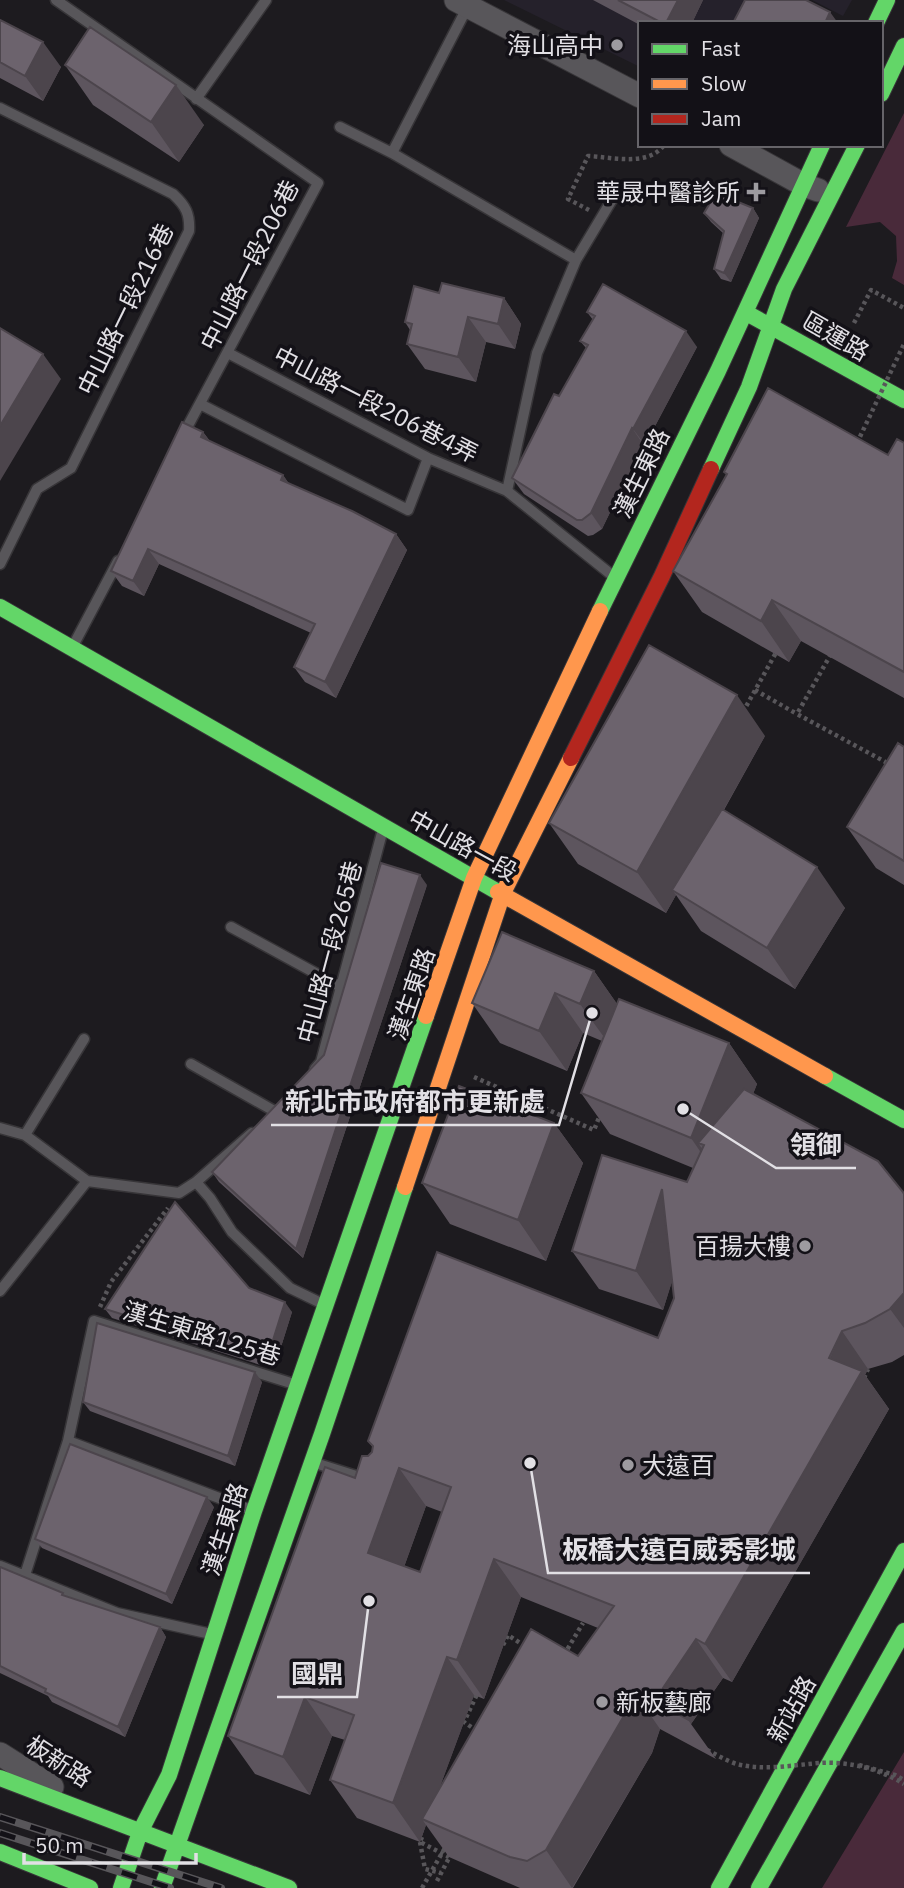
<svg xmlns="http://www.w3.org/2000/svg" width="904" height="1888" font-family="'IBM Plex Sans','Noto Sans TC',sans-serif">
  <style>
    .built { fill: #25212b }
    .green { fill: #492a3a }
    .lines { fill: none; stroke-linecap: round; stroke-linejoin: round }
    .lane-casing { stroke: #373538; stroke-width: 13 }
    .street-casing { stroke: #373538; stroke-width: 25 }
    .fast-casing { stroke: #373538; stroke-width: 18 }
    .slow-casing { stroke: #373538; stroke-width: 18 }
    .jam-casing { stroke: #373538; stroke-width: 18 }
    .path { stroke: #58565a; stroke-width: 4.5; stroke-dasharray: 3.5 3.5; stroke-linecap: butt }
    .lane { stroke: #58565a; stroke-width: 10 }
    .street { stroke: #58565a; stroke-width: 23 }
    .fast { stroke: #63d668; stroke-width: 16 }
    .slow { stroke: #ff974d; stroke-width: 16 }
    .jam { stroke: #b3261e; stroke-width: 16 }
    .rail-casing { stroke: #58565a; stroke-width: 8 }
    .rail { stroke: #131117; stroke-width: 5; stroke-dasharray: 16; stroke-linecap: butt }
    .path-bridge { stroke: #58565a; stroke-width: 4.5; stroke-dasharray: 3.5 3.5; stroke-linecap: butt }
    .wall { fill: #5d555e; fill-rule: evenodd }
    .shaded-wall { fill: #4c454c }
    .building { fill: #6c636d; stroke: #4c454c; stroke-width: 2; fill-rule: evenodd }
    .poi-dot { fill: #9d9ba0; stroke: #131117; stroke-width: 2.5 }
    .labels { text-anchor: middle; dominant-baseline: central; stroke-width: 7; stroke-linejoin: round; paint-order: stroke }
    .poi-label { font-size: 24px; fill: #e2e0e5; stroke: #131117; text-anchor: end }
    .street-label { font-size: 24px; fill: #e2e0e5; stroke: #131117 }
    .leader { fill: none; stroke: #e2e0e5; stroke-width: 2.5 }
    .callout-dot { fill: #e2e0e5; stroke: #131117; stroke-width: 2.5 }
    .callout-label { font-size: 26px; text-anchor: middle; font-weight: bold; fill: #e2e0e5; stroke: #131117; stroke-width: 7; stroke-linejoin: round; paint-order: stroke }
  </style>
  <rect width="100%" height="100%" fill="#1d1b1f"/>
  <!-- built -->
  <path class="built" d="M504,0H769L757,23H640V67Z
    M812,0H852L843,16Z"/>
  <!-- green -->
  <path class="green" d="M904,113V285L892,278L897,261L896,236L880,222L846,227Z
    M904,1752V1888H822Z"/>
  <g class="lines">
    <!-- lane casing -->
    <g class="lane-casing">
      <path id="lane" d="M56,0L318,183L183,435
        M196,99L266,0
        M0,108L173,194C186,206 190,214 189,231L71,468L37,489L0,564
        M340,127L392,153L576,260
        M392,153L468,6
        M228,353L428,458L507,491L613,576
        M200,404L408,510L428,458
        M507,491L537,353L576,260L619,188
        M73,646L118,561
        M231,927L341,987
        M191,1064L276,1112
        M315,1069L321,1062L383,829
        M0,1128L25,1135L87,1181L179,1193L196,1182L252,1133
        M25,1135L84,1039
        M196,1182L210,1198L232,1232L290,1288L323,1304
        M0,1291L87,1181
        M68,1441L251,1510
        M315,1463L369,1480
        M0,1566L117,1613L211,1634
        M25,1575L68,1441L94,1321L294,1384"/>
    </g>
    <!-- street casing -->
    <g class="street-casing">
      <path id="street" d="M456,0L640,96
        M731,145L804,185L818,190
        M0,1754L52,1787"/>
    </g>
    <!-- fast casing -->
    <g class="fast-casing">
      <path id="fast" d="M876,23L887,0
        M881,94L904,46
        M752,316L904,400
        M711,469L749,387L784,289L857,145
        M0,607L498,892
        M600,611L718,371L822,145
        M825,1076L904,1120
        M0,1778L289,1888
        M0,1852L90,1888
        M121,1888L140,1832L169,1775L254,1511L426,1016
        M162,1888L322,1434L405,1187
        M719,1888L904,1551
        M759,1888L904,1631"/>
    </g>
    <!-- slow casing -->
    <g class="slow-casing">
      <path id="slow" d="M498,892L825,1076
        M426,1016L474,878L600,611
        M405,1187L503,893L571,758"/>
    </g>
    <!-- jam casing -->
    <g class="jam-casing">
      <path id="jam" d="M571,758L662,576L711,469"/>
    </g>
    <!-- path -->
    <path class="path" d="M589,210L568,199L588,156C612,157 648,167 664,145
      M854,323L871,290L904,308
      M831,654L797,714L891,765
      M755,690L797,714
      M743,712L778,649
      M474,1077L594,1130L600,1115
      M100,1307L111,1282L168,1208
      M864,1378L868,1369
      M503,1645L508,1635L526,1647
      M564,1655L583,1623
      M477,1731L464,1722L479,1690
      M859,1765L895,1775L904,1780
      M437,1881L451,1854
      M422,1888L446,1846"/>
    <!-- lane -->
    <use href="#lane" class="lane"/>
    <!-- street -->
    <use href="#street" class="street"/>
    <!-- fast -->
    <use href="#fast" class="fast"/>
    <!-- slow -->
    <use href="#slow" class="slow"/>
    <!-- jam -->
    <use href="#jam" class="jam"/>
    <!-- rail casing -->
    <g class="rail-casing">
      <path id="rail" d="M0,1817L221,1888
        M0,1833L170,1888"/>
    </g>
    <!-- rail -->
    <use href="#rail" class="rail"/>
    <!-- path-bridge -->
    <path class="path-bridge" d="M857,443L904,344
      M707,1750C717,1755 727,1761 737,1764C764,1771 792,1765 820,1763C848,1761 880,1769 904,1784
      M422,1837L420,1842L449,1857
      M420,1842L425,1869L441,1873"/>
  </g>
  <!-- wall -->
  <path class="wall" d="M593,0H703L692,23H640V25Z
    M0,20L61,67L43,101L0,78Z
    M65,65L204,125L179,162L93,105Z
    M753,208L759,218L731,282L721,279L714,269L724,234L711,222L704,213Z
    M504,298L521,324L515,349L486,342L476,382L425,369L407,344L410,330L405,322Z
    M587,312L697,347L645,445L643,444L602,529L593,535L588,536L524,494L512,478L586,348L580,341L593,320Z
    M203,432L210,441L283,475L289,484L396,534L407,550L336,698L305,682L294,667L311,633L159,564L144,596L122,586L111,571Z
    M904,443V698L801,641L789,662L702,612L673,571L726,475L724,472L888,455Z
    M765,736L724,810L845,908L795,989L701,931L676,895L666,913L578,864L549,823Z
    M904,747V885L876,868L847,827Z
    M427,885L303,1258L219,1182L212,1172L324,1055Z
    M594,971L617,1004L729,1043L757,1084L753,1094L904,1193V1355L892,1362L868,1369L865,1375L889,1409L732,1682L723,1678L691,1724L716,1759L660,1729L652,1753L573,1888H520L449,1857L426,1825L420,1842L357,1818L330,1780L345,1740L332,1736L310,1795L255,1774L228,1736L355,1478L368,1456L372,1452L373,1448L368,1441L658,1338L674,1298L672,1281L663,1310L599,1289L572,1251L687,1182L693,1168L610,1134L581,1093L602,1041L583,1033L567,1071L500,1043L472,1003ZM426,1506L442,1512L420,1572L404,1567ZM521,1597L598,1628L578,1656L439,1789L474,1695L484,1699Z
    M554,1123L583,1163L546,1261L450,1224L422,1183Z
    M249,1288L292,1312L275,1366L268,1363L267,1367L112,1318L105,1309Z
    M262,1382L235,1466L90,1411L83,1402Z
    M214,1507L172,1604L42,1548L35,1539Z
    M0,1567L65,1596L160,1627L166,1637L125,1737L52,1702L48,1696L0,1673Z"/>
  <!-- shaded-wall -->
  <path class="shaded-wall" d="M678,0H703L692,23H666Z
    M830,12L838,23H825Z
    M43,42L61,67L43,101L25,76Z
    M176,85L204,125L179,162L151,122Z
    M753,208L759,218L731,282L724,273Z
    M504,298L521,324L515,349L498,324Z
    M468,317L486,342L476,382L458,357Z
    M686,331L697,347L645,445L633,429Z
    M43,354L61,379L0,481V426Z
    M632,428L643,444L602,529L591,513Z
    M203,432L214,447L201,437Z
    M283,475L294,491L281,480Z
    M396,534L407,550L336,698L325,682Z
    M148,549L159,564L144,596L133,581Z
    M772,600L801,641L789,662L761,621Z
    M737,695L765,736L677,893L672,890L676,895L666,913L637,872Z
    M817,867L845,908L795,989L767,948Z
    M420,875L427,885L303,1258L296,1249Z
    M594,971L622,1011L609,1044L580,1004Z
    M555,993L583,1033L567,1071L539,1031Z
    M729,1043L757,1084L722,1171L704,1145L698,1143L721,1175L719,1179L691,1138Z
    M554,1123L583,1163L546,1261L518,1220Z
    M662,1189L689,1228L663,1310L636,1271Z
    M904,1293V1328L890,1309Z
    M285,1302L292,1312L275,1366L268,1356Z
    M842,1331L868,1369L865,1375L889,1409L732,1682L705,1644Z
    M261,1354L268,1363L267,1367L260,1357Z
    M255,1372L262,1382L235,1466L228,1456Z
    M399,1468L426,1506L395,1592L368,1553Z
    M207,1497L214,1507L172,1604L166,1594Z
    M494,1559L521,1597L484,1699L457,1660Z
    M160,1627L166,1637L125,1737L118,1727Z
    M696,1639L723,1678L691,1724L663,1688Z
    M447,1657L474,1695L427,1822L422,1819L426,1825L420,1842L393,1803Z
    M633,1690L660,1729L652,1753L572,1888L546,1850Z
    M305,1697L332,1736L310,1795L283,1757Z"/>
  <!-- building -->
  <path class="building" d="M618,0H678L666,23H662Z
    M745,0H806L830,12L825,23H733Z
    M0,20L43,42L25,76L0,62Z
    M90,27L176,85L151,122L65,65Z
    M716,193L753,208L724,273L714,269L724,231L704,213Z
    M442,283L504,298L498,324L468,317L458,357L407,344L412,324L405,322L414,286L439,293Z
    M603,284L686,331L633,429L632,428L591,513L582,520H577L512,478L554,394L559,396L588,345L580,341L595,316L587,312Z
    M0,328L43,354L0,426Z
    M768,388L888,455L897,439L904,443V672L772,600L761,621L673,571L727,474L724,472Z
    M182,422L203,432L201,437L283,475L281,480L352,511L396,534L325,682L294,667L315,624L148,549L133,581L111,571Z
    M649,645L737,695L637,872L549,823Z
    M898,743L904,747V861L847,827Z
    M722,809L817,867L767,948L672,890Z
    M381,863L420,875L296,1249L212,1172L324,1055Z
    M502,932L594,971L580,1004L555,993L539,1031L472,1003Z
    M619,999L729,1043L691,1138L581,1093Z
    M459,1086L554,1123L518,1220L422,1183Z
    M744,1089L878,1161L903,1192L904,1194V1293L890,1309L865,1323L842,1331L829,1358L862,1371L705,1644L696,1639L663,1688L689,1720L633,1690L625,1714L546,1850L527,1861L510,1857L422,1819L531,1629L578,1656L614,1606L494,1559L457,1660L447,1657L393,1803L330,1780L354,1715L305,1697L283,1757L228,1736L325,1467L355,1478L362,1456H368L372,1452L373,1446L368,1441L437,1252L658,1338L674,1298L662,1189L636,1271L572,1251L602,1155L687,1182L704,1145L698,1143ZM399,1468L451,1487L420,1572L368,1553Z
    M175,1202L249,1288L285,1302L268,1356L261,1354L260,1357L105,1309Z
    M97,1323L255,1372L228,1456L83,1402Z
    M70,1444L207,1497L166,1594L35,1539Z
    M0,1567L63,1593L62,1595L160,1627L118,1727L45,1692L46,1689L0,1666Z"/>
  <!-- markers -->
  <g class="poi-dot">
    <circle cx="617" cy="45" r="7"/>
    <path d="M752.5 181.5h7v7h7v7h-7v7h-7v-7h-7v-7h7z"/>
    <circle cx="805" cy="1246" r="7"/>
    <circle cx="628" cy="1465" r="7"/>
    <circle cx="602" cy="1702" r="7"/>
  </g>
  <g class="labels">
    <!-- poi labels -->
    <g class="poi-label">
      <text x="603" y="45">海山高中</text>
      <text x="740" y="192">華晟中醫診所</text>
      <text x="791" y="1246">百揚大樓</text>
      <text x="642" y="1465" text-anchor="start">大遠百</text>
      <text x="616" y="1702" text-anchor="start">新板藝廊</text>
    </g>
    <!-- street labels -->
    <g class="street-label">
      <text transform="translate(249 265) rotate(-63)">中山路一段206巷</text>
      <text transform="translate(125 309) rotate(-64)">中山路一段216巷</text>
      <text transform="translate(836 336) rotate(30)">區運路</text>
      <text transform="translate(376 404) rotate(27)">中山路一段206巷4弄</text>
      <text transform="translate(641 473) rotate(-64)">漢生東路</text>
      <text transform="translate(463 845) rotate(29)">中山路一段</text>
      <text transform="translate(329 952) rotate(-75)">中山路一段265巷</text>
      <text transform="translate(411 994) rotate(-71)">漢生東路</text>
      <text transform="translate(202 1333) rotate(17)">漢生東路125巷</text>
      <text transform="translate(224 1529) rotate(-72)">漢生東路</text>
      <text transform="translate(791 1709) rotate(-61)">新站路</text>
      <text transform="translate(59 1761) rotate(33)">板新路</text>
    </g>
  </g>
  <!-- callouts -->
  <path class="leader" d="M592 1013L559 1125H271M683 1109L776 1168H856M530 1463L548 1573H810M369 1601L357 1697H277"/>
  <g class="callout-dot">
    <circle cx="592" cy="1013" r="7"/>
    <circle cx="683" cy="1109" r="7"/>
    <circle cx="530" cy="1463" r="7"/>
    <circle cx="369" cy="1601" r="7"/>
  </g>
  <g class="callout-label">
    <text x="415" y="1111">新北市政府都市更新處</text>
    <text x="816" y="1154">領御</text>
    <text x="679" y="1559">板橋大遠百威秀影城</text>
    <text x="317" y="1683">國鼎</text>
  </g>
  <!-- legend -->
  <rect x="638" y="21" width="245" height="126" fill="#131117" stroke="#666469" stroke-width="2"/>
  <rect x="652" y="44" width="35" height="10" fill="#63d668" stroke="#666469" stroke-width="2"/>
  <text x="701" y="56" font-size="21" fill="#e2e0e5">Fast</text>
  <rect x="652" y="79" width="35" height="10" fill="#ff974d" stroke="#666469" stroke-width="2"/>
  <text x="701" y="91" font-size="21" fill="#e2e0e5">Slow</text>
  <rect x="652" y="114" width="35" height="10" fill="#b3261e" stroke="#666469" stroke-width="2"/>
  <text x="701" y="126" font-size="21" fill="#e2e0e5">Jam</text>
  <!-- scale -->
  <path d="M24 1853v10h172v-10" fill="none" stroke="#e2e0e5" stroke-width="3.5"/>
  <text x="35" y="1853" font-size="21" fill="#e2e0e5" stroke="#131117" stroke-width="5" paint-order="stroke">50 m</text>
</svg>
